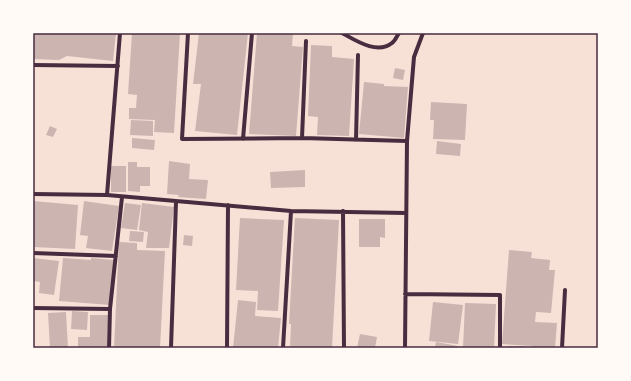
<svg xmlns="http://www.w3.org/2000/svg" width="631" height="381" font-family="Ubuntu,sans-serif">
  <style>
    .building { fill: #ccb4b1 }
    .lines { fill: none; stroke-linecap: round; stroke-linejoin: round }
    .minor { stroke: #4a2c40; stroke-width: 4 }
    .neatline { fill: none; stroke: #4a2c40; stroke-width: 1.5 }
  </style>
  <rect width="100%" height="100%" fill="#f7e1d7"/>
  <!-- building -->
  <path class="building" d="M34,33H116L113,61L67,56L59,60L33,59Z
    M132,33H180L174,133L154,132L155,120L129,119V108H136L137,95L128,94Z
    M199,33H248L237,135L195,131L201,84H193Z
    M257,33H293L292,46L303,47L296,136L249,134Z
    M311,45L332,46V57L354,59L349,136L317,135L318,117L308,116Z
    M395,68L405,70L403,80L393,78Z
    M364,82L384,84V86L408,87L404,138L359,134Z
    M431,102L467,104L465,140L433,139L434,120H430Z
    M131,120L153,121V136L130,135Z
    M50,126L57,129L53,137L46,135Z
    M132,138L155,140L154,150L132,148Z
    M437,141L461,144L460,156L436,154Z
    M169,161L190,164L189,179L208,180L206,199L178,197L179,195L167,194Z
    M128,162H137V167H150V186H140V192L128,191Z
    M111,166H126V192H111Z
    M305,170V187L271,188L270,172Z
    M33,201L78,205L75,249L33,247Z
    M84,201L119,206L112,251L86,248L88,236L80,235Z
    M125,203L141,205L137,230L121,228Z
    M142,203L174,207L169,248H146L148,232L139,230Z
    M240,218L284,220L278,311L257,310L258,291L236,290Z
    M295,218L339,220L332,348H290L291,324H289Z
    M359,219H385V238L380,237V247H359Z
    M130,231L144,232L143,242L129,241Z
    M184,235L193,236L192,246L183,245Z
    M119,242L137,243V250L165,251L160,348H114Z
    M509,250L532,252L531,258L550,260L549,270H555L551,313L536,312L535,322L557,323L555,348H532V346L502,344Z
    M33,258L59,261L54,295L39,293L40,282L33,281Z
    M63,258L91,260V258L114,260L110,305L59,301Z
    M238,300L256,302L255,316L281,318L278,348H233Z
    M433,302L463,305L458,344L429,341Z
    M465,303L496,304L494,348H463Z
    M72,311L88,312L87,330L71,329Z
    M66,312L68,348H50L48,313Z
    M90,315H108L107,348H78V337H90Z
    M360,334L377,337L375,348H357Z
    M436,342L458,346V348H435Z
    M508,346H525V348H508Z"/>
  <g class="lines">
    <!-- minor -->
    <path class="minor" d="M188,33L182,139L302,138L407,141
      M342,33C355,40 377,55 392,43C395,41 397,36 399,33
      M33,65L118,66
      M302,138L306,41
      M243,139L252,33
      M356,140L358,55
      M33,194L107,195L291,211L406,213
      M107,195L120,33
      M343,211L344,348
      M33,253L116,256
      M405,294L500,295V348
      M33,308L110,309
      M109,348L110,309L122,197
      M171,348L176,202
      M227,348L228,205
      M283,348L291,211
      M405,348L407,141L414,57L423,33
      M562,348L565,290"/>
  </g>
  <!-- border -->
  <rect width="631" height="381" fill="none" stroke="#fffaf5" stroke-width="68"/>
  <rect x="34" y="34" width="563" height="313" class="neatline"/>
</svg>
